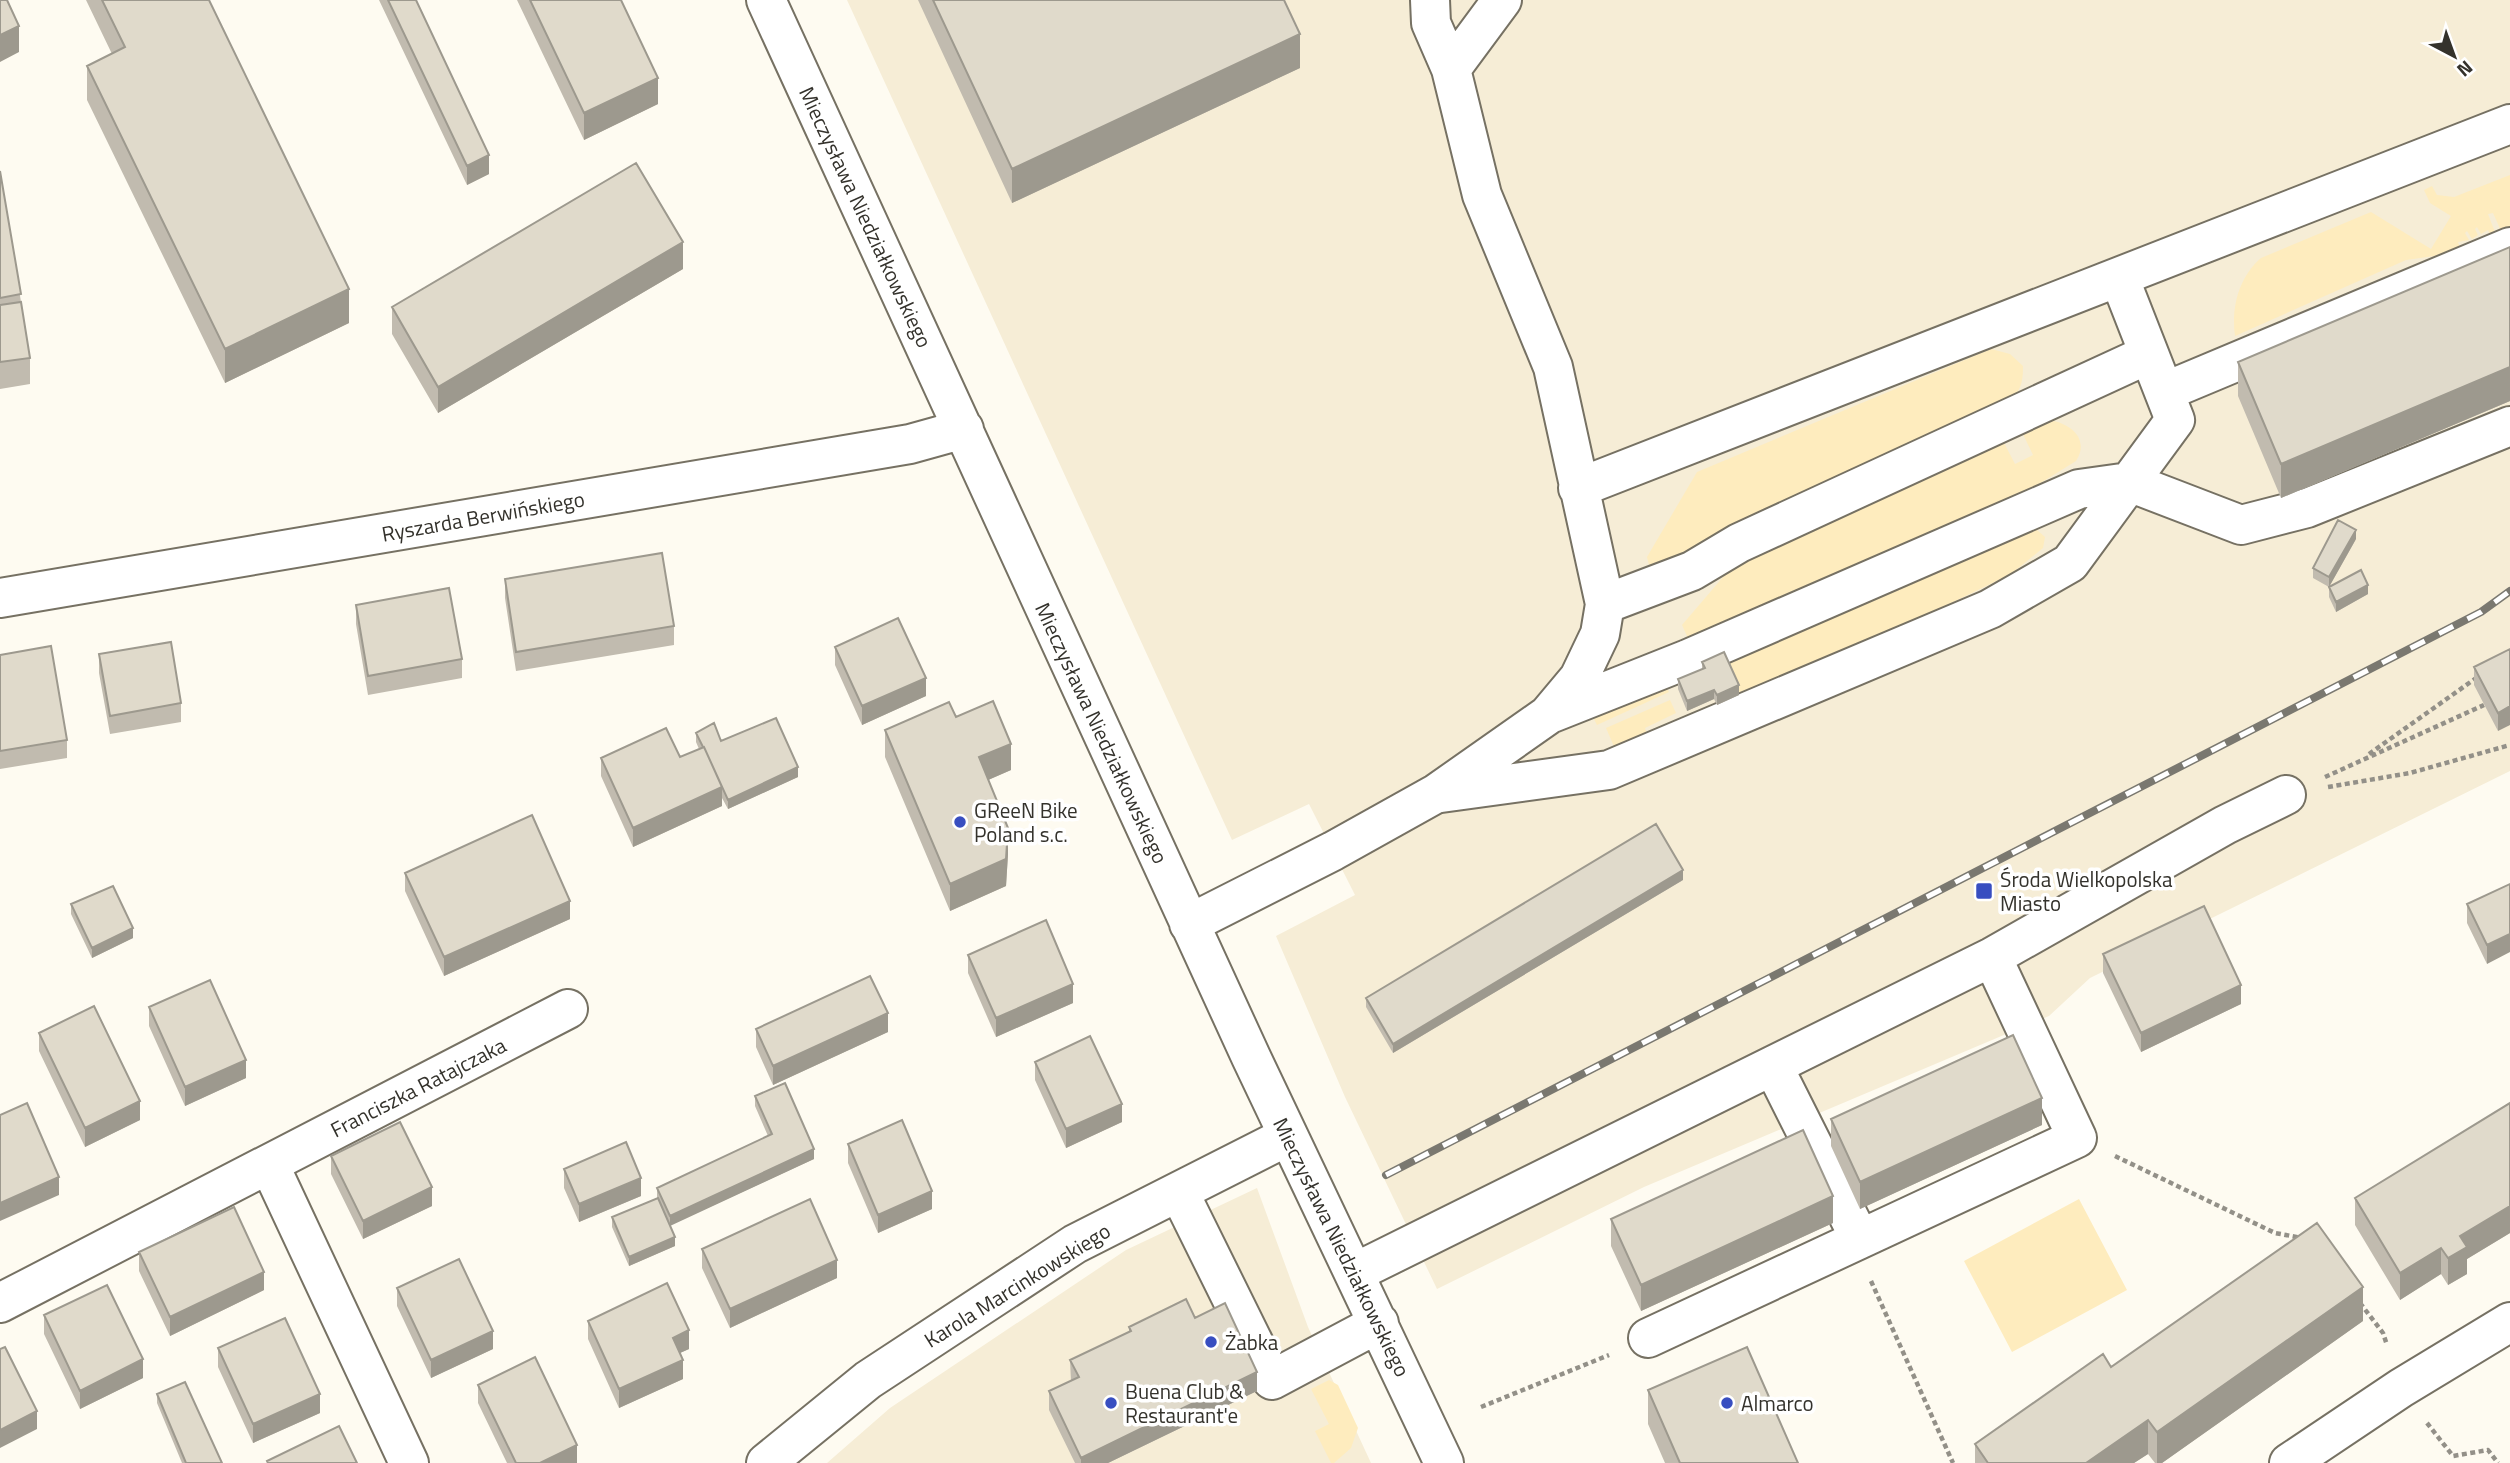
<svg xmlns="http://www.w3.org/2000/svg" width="2510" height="1463" font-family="'Titillium Web',sans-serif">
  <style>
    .built { fill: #f6edd6 }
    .green { fill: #feecbe }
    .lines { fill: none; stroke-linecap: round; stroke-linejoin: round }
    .minor-casing { stroke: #767163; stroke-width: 42 }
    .path { stroke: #939088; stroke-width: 4.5; stroke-dasharray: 5 3.5; stroke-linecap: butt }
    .minor { stroke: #fff; stroke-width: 38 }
    .rail-casing { stroke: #7a7870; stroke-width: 8 }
    .rail { stroke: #fff; stroke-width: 5; stroke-dasharray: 16; stroke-linecap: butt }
    .wall { fill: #c1bbaf }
    .shaded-wall { fill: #9d998e }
    .building { fill: #e0dacb; stroke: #9d998e; stroke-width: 2 }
    .poi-dot { fill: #384ec0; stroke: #fff; stroke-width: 2.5 }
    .labels { text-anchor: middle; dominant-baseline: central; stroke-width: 7; stroke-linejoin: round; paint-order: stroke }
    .street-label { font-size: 21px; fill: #34322c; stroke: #fff }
    .poi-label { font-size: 21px; fill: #34322c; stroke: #fff; text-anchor: start }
  </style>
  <rect width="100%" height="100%" fill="#fefbf1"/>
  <!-- built -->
  <path class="built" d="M847,0H2510V771L2090,978L2049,1016L1644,1187L1437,1289L1345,1097L1276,936L1355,895L1309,804L1232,840Z
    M1257,1188L1308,1327L1371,1463H827L890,1408L1126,1250Z"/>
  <!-- green -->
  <path class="green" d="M2510,175V230L2502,233L2493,213L2488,214L2496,235L2491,237L2488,230L2481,234L2477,227L2475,229L2478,235L2472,239L2467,231L2465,233L2469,240L2458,242L2460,248L2434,256L2406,260L2235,336C2231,307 2239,277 2261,258L2371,212L2431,249L2451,216L2430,203L2424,190L2432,186L2437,195L2454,197Z
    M1991,349L2010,354L2023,366C2023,379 2022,387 2014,397L1688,551L1649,565L1647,557L1697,472Z
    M2050,420C2071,424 2090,439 2076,461L2026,492L1691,645L1682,625L1735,563L2002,439L2015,464L2033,455L2021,430Z
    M2032,529L2037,530L2045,537L2043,548L2011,574L1947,605L1740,697L1739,695L1722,658Z
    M1664,683L1669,692L1597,725L1592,715Z
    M1670,700L1676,713L1645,728L1648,737L1616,751L1606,728Z
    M2079,1199L2127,1290L2012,1352L1964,1261Z
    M1329,1380L1338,1385L1358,1428L1351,1448L1334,1463H1331L1315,1431L1329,1424L1311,1389Z"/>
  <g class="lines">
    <!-- minor casing -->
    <g class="minor-casing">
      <path id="minor" d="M766,0L1251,1057L1444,1463
        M1430,0L1431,23L1451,69
        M2164,392L2510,247
        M1578,488L2510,124
        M0,598L910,444L964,429
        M1605,604L1692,571L1739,543L2149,354
        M1552,713L1688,659L2079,489L2129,482L2241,525L2307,508L2510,426
        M1441,793L1609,770L1990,609L2070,563L2175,420L2119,277
        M1189,924L1333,851L1437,793L1548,715L1579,678L1600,634L1605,604L1553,367L1482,195L1451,69L1502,0
        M1773,1066L1860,1239
        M269,1164L409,1463
        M1179,1192L1272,1380L1379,1323
        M1354,1273L1992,957L2225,825L2286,795
        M0,1303L568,1009
        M1648,1338L2077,1138L1992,957
        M766,1463L868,1380L1075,1244L1288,1136
        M2289,1463L2401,1388L2510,1322"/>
    </g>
    <!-- path -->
    <path class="path" d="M2369,754L2479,676
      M2325,777L2484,705
      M2328,787L2410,773L2510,745
      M2115,1156L2275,1233L2302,1238
      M1871,1281L1953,1463
      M2360,1303L2383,1333L2387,1345
      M1481,1407L1609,1355
      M2427,1423L2453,1456L2488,1450L2498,1463"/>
    <!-- minor -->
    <use href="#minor" class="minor"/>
    <!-- rail casing -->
    <g class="rail-casing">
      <path id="rail" d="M1386,1175L2481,612L2510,591"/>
    </g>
    <!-- rail -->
    <use href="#rail" class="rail"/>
  </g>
  <!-- wall -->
  <path class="wall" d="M86,0H209L349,323L225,383L87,100V66L112,54Z
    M379,0H416L489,174L467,185Z
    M517,0H621L658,104L584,140Z
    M918,0H1284L1300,68L1012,203Z
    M0,171L30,358V384L0,389Z
    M2510,247V401L2281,498L2238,396V362Z
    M683,269L438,413L392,334V307Z
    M2356,539L2329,587L2313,578V568Z
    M505,579L674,626V645L516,671L505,598Z
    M2329,587L2368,594L2336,612L2329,597Z
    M356,605L462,659V678L368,695L356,624Z
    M835,647L926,696L862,725L835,665Z
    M2510,649L2498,731L2474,685V667Z
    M99,654L181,703V722L110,734L99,673Z
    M0,655L67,740V758L0,769Z
    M1702,662L1739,695L1717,705L1714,699L1687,711L1678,689V679L1702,669Z
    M956,717L1011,770L988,780L1008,854L1006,886L950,911L885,757V730Z
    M696,733L721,741L798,777L728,809L722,798V806L633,847L601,776V758L680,757L699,749L696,742Z
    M405,873L570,919L444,976L405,891Z
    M1683,880L1393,1053L1366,1007V998Z
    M2510,884L2487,964L2467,923V904Z
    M71,904L133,938L92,958L71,914Z
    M2103,954L2241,1004L2141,1052L2103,973Z
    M968,955L1073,1003L996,1037L968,973Z
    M149,1007L246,1078L185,1106L149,1026Z
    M756,1029L888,1032L773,1085L756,1047Z
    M39,1033L140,1120L85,1147L39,1051Z
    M1035,1062L1122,1122L1066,1148L1035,1080Z
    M755,1096L814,1159L670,1225L675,1246L629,1266L612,1227V1217L657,1198V1188L768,1136L755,1106Z
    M2510,1103V1233L2467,1259V1274L2448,1285L2441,1274L2400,1300L2355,1225V1198Z
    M1831,1119L2042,1125L1860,1209L1831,1146Z
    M848,1144L932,1209L878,1233L848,1163Z
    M331,1156L432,1206L363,1239L331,1174Z
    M564,1169L641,1196L579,1222L564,1188Z
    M1611,1219L1833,1223L1641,1311L1611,1246Z
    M702,1249L837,1278L730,1328L702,1268Z
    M139,1252L264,1290L170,1336L139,1271Z
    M397,1288L493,1349L431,1378L397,1306Z
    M44,1315L143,1378L80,1409L44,1334Z
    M1195,1318L1257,1391L1108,1463H1075L1049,1410V1391L1071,1381L1070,1360L1129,1332V1327Z
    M588,1321L689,1349L680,1353L683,1379L619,1408L588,1339Z
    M2363,1321L2162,1463H2155L2148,1454L2134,1463H1975V1444L2111,1367Z
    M218,1348L320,1413L253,1443L218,1367Z
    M478,1385L577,1463H507L478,1403Z
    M1648,1390L1798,1463H1665L1648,1424Z
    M157,1394L222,1463H182L157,1403Z"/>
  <!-- shaded-wall -->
  <path class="shaded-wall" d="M19,26V52L0,62V35Z
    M1300,34V68L1012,203V169Z
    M658,78V104L584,140V113Z
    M489,155V174L467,185V166Z
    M683,242V269L438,413V387Z
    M349,289V323L225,383V349Z
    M2510,367V401L2281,498V464Z
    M2356,530V539L2329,587V577Z
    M2368,585V594L2336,612V602Z
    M926,678V696L862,725V706Z
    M1739,685V695L1717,705V695Z
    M1714,690V699L1687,711V701Z
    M2510,706V725L2498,731V713Z
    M1011,744V770L979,784V757Z
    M798,767V777L728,809V800Z
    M722,787V806L633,847V828Z
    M1008,828V854L1006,886L950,911V884Z
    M1683,870V880L1393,1053V1044Z
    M570,901V919L444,976V957Z
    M133,928V938L92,958V948Z
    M2510,934V952L2487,964V945Z
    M1073,984V1003L996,1037V1018Z
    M2241,985V1004L2141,1052V1033Z
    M888,1013V1032L773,1085V1066Z
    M246,1060V1078L185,1106V1087Z
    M2042,1098V1125L1860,1209V1182Z
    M140,1101V1120L85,1147V1128Z
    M1122,1104V1122L1066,1148V1129Z
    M814,1149V1159L670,1226V1216Z
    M59,1177V1195L0,1221V1203Z
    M641,1178V1196L579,1222V1204Z
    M432,1187V1206L363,1239V1221Z
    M932,1191V1209L878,1233V1215Z
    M1833,1196V1223L1641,1311V1285Z
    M2510,1206V1233L2467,1259V1274L2448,1285V1258L2460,1236Z
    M675,1237V1246L629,1266V1257Z
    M2441,1248V1274L2400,1300V1273Z
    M837,1260V1278L730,1328V1309Z
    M264,1272V1290L170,1336V1317Z
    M2363,1287V1321L2162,1463H2157V1432Z
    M689,1330V1349L673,1356V1338Z
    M493,1331V1349L431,1378V1360Z
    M143,1359V1378L80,1409V1391Z
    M683,1360V1379L619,1408V1389Z
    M1257,1372V1391L1108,1463H1081V1458Z
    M320,1394V1413L253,1443V1424Z
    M37,1411V1429L0,1448V1430Z
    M2148,1420V1454L2134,1463H2086Z
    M577,1445V1463H540Z"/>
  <!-- building -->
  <path class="building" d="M0,0H7L19,26L0,35Z
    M102,0H209L349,289L225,349L87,66L125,47Z
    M388,0H416L489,155L467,166Z
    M530,0H621L658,78L584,113Z
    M933,0H1284L1300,34L1012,169Z
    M636,163L683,242L438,387L392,307Z
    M0,171L21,294L0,298Z
    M2510,247V367L2281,464L2238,362Z
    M21,302L30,358L0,362V305Z
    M2338,520L2356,530L2329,577L2313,568Z
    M662,553L674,626L516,652L505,579Z
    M2361,570L2368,585L2336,602L2329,587Z
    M449,588L462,659L368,676L356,605Z
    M898,618L926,678L862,706L835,647Z
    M171,642L181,703L110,716L99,654Z
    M51,646L67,740L0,751V655Z
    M2510,649V706L2498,713L2474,667Z
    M1724,652L1739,685L1717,695L1714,690L1687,701L1678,679L1705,668L1702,662Z
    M993,701L1011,744L979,757L1008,828L1006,859L950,884L885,730L949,702L956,717Z
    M776,718L798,767L728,800L704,747H703L696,733L714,723L721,741Z
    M666,728L680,757L704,747L722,787L633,828L601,758Z
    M532,815L570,901L444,957L405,873Z
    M1656,824L1683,870L1393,1044L1366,998Z
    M2510,884V934L2487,945L2467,904Z
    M113,886L133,928L92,948L71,904Z
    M2204,906L2241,985L2141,1033L2103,954Z
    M1046,920L1073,984L996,1018L968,955Z
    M870,976L888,1013L773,1066L756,1029Z
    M210,980L246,1060L185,1087L149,1007Z
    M94,1006L140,1101L85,1128L39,1033Z
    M2013,1035L2042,1098L1860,1182L1831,1119Z
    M1090,1036L1122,1104L1066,1129L1035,1062Z
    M785,1083L814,1149L670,1216L657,1188L772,1134L755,1096Z
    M27,1103L59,1177L0,1203V1115Z
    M2510,1103V1206L2460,1236L2467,1247L2448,1258L2441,1248L2400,1273L2355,1198Z
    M902,1120L932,1191L878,1215L848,1144Z
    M400,1122L432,1187L363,1221L331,1156Z
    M1803,1130L1833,1196L1641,1285L1611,1219Z
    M626,1142L641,1178L579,1204L564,1169Z
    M658,1198L675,1237L629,1257L612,1217Z
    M810,1199L837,1260L730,1309L702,1249Z
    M234,1207L264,1272L170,1317L139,1252Z
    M2317,1223L2363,1287L2157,1432L2148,1420L2086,1463H1988L1975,1444L2103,1354L2111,1367Z
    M459,1259L493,1331L431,1360L397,1288Z
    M667,1283L689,1330L673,1338L683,1360L619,1389L588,1321Z
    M107,1285L143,1359L80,1391L44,1315Z
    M1186,1299L1195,1318L1225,1303L1257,1372L1081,1458L1049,1391L1079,1377L1070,1360L1131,1331L1129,1327Z
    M285,1318L320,1394L253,1424L218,1348Z
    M5,1347L37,1411L0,1430V1349Z
    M1747,1347L1798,1463H1680L1648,1390Z
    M535,1357L577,1445L540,1463H516L478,1385Z
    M185,1382L222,1463H186L157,1394Z
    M339,1426L357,1463H268L267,1461Z"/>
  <!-- markers -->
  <g class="poi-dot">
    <circle cx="960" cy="822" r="7"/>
    <rect x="1975" y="882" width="18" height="18" rx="3.5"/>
    <circle cx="1211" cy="1342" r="7"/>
    <circle cx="1111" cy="1403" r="7"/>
    <circle cx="1727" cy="1403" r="7"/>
  </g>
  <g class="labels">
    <!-- street labels -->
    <g class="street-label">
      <text transform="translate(866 217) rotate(65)">Mieczysława Niedziałkowskiego</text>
      <text transform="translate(483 516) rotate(-10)">Ryszarda Berwińskiego</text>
      <text transform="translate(1102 733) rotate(65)">Mieczysława Niedziałkowskiego</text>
      <text transform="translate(418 1087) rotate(-27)">Franciszka Ratajczaka</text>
      <text transform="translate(1342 1247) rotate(64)">Mieczysława Niedziałkowskiego</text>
      <text transform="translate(1017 1285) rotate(-32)">Karola Marcinkowskiego</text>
    </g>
    <!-- poi labels -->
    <g class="poi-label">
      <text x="974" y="810">GReeN Bike<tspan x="974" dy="24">Poland s.c.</tspan></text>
      <text x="2000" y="879">Środa Wielkopolska<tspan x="2000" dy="24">Miasto</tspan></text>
      <text x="1225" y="1342">Żabka</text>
      <text x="1125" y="1391">Buena Club &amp;<tspan x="1125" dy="24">Restaurant'e</tspan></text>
      <text x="1741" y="1403">Almarco</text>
    </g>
  </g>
  <!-- north arrow -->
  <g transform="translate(2454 56) rotate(139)" stroke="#ffffff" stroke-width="5" paint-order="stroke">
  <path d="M0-5L12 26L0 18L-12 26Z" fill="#34322c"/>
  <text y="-10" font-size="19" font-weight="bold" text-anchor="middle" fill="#34322c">N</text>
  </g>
</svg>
